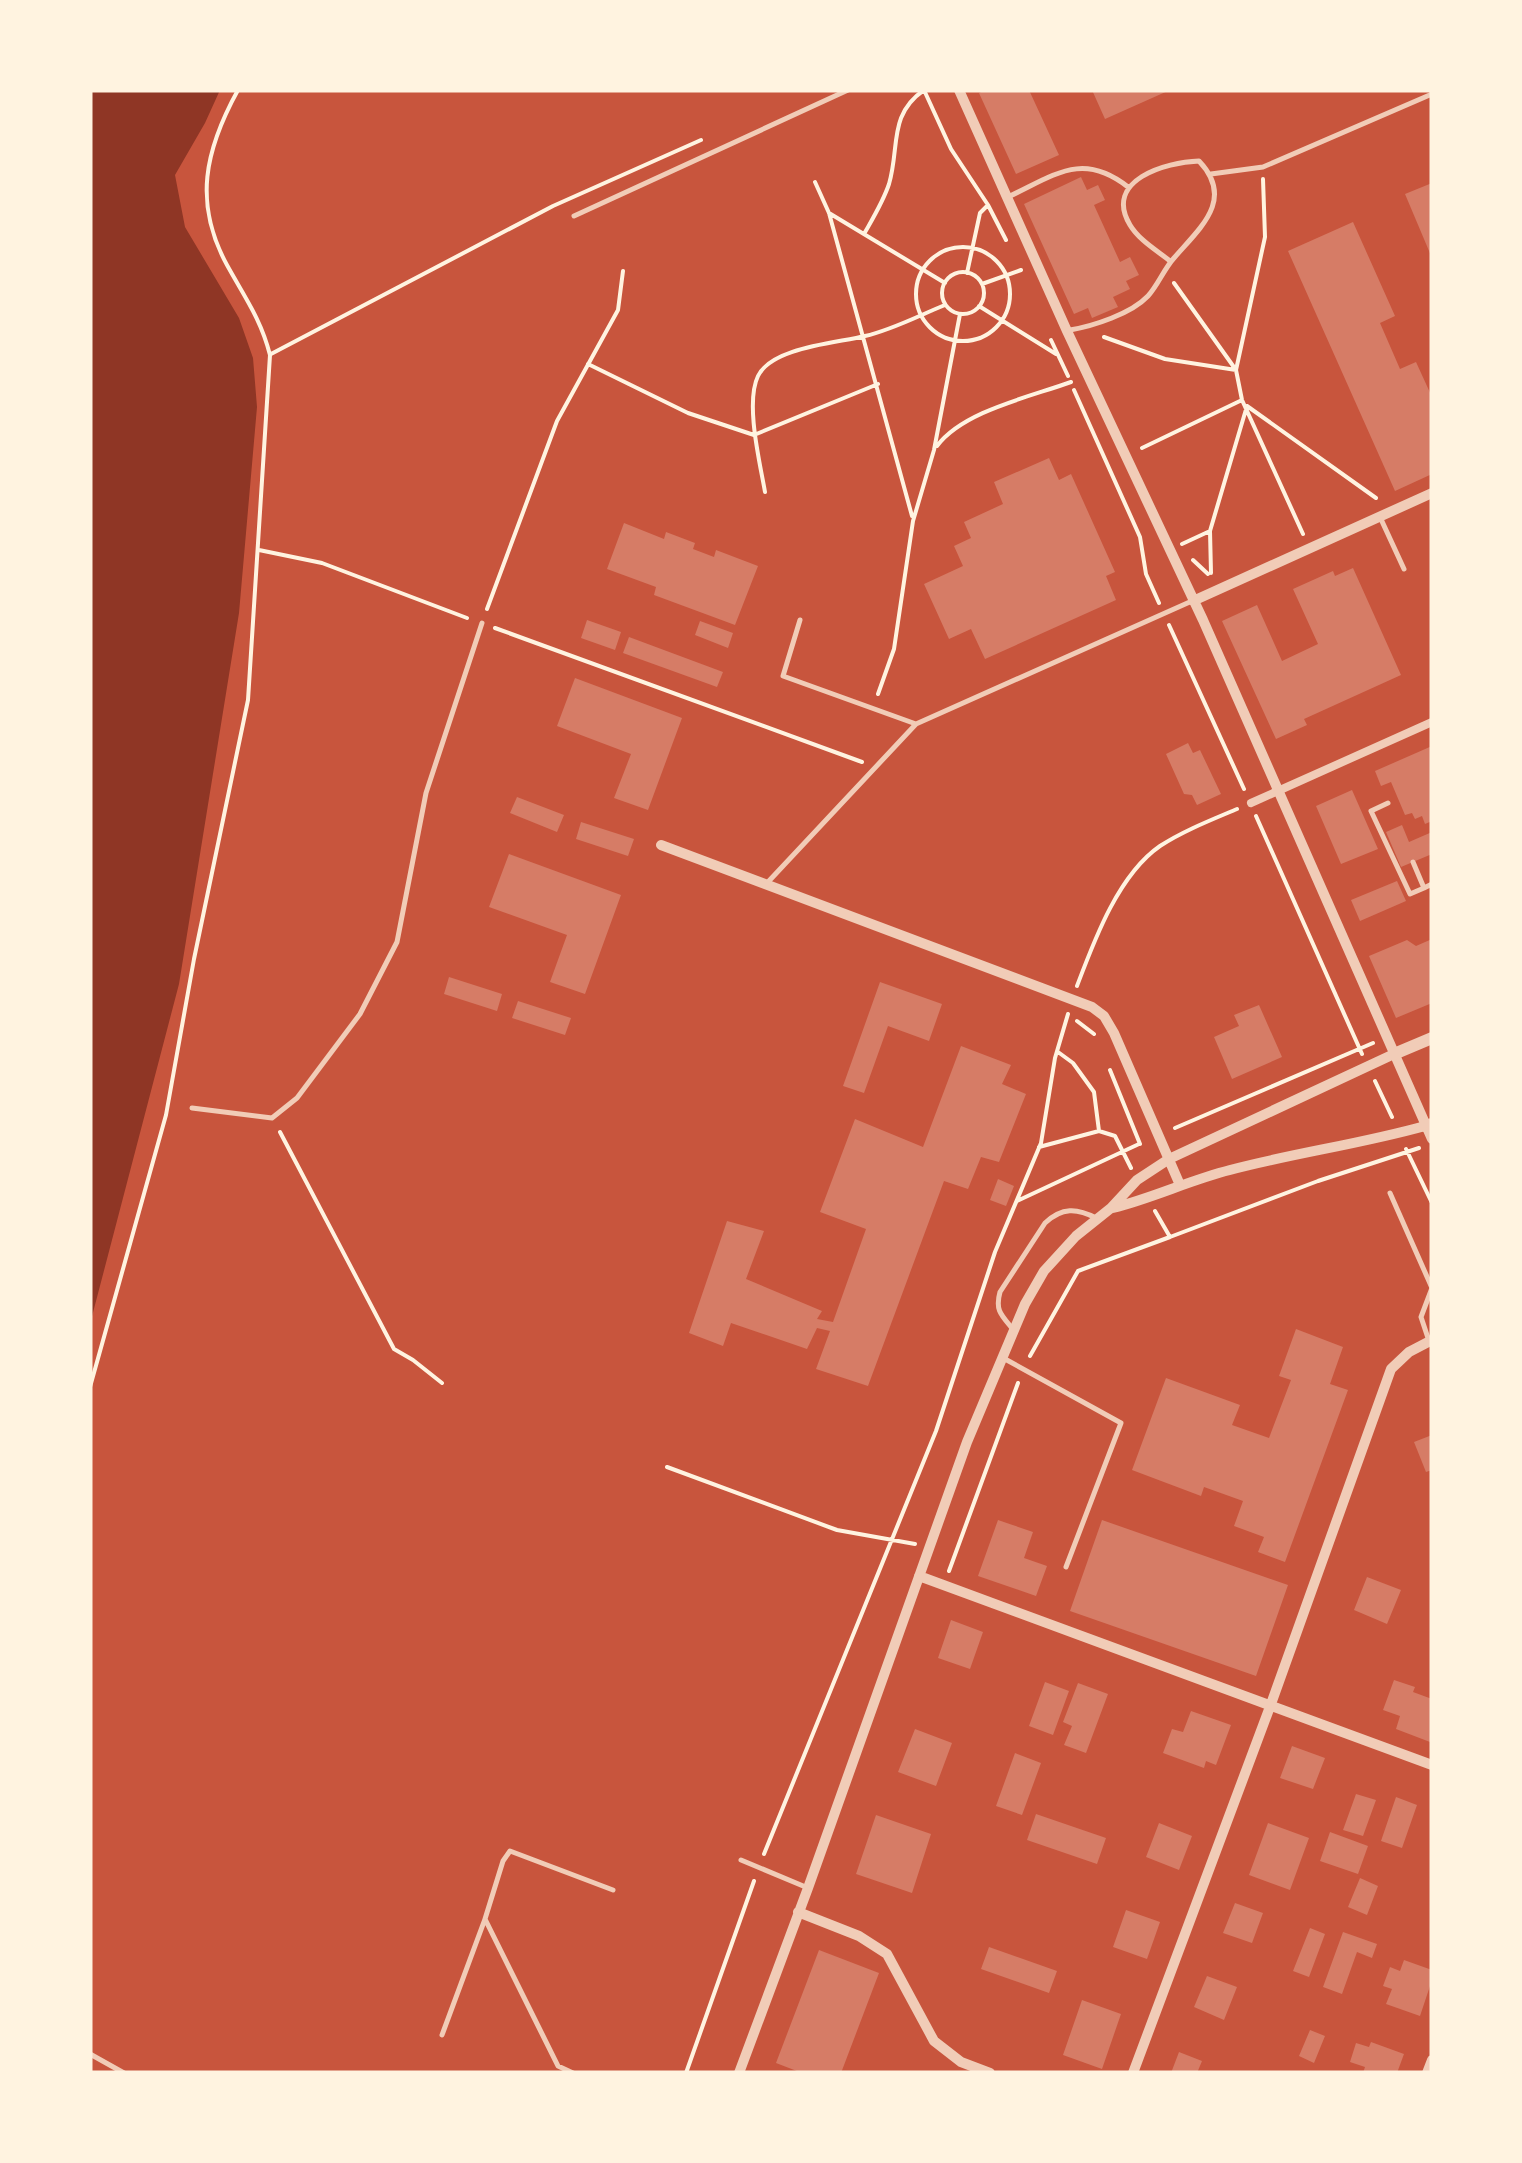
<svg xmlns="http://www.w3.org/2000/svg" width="1522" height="2163" font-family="'Work Sans',sans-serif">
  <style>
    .water { fill: #8f3625 }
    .building { fill: #d67c66 }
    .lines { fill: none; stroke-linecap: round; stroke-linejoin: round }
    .path { stroke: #fff3e0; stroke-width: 4 }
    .service { stroke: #f1ccb7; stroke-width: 5 }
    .pedestrian { stroke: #f1ccb7; stroke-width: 8 }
    .minor { stroke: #f1ccb7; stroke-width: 10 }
    .tertiary { stroke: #f1ccb7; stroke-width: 12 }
  </style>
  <rect width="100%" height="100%" fill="#c8553d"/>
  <!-- water -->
  <path class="water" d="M90,90H220L205,123L175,175L185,227L239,318L253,358L257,407L239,613L179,984L90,1324Z"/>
  <!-- building -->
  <path class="building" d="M985,90H1029L1059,155L1016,174L979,93Z
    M1092,90H1170L1105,119Z
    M1081,177L1087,190L1098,185L1105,200L1094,205L1120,262L1130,257L1139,275L1126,281L1130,289L1113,297L1118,307L1092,318L1088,308L1074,314L1024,204Z
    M1432,183V258L1405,194Z
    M1353,222L1395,316L1380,323L1400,369L1416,362L1432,397V474L1395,491L1288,251Z
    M1049,458L1059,480L1071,474L1115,572L1106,576L1116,600L985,659L971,629L949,639L924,584L963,566L954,546L971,538L964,522L1003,504L994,482Z
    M624,523L664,539L666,532L695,543L693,549L714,557L716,550L758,566L735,625L654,595L656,587L607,569Z
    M1353,568L1401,675L1304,719L1307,725L1276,739L1222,621L1257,605L1282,661L1318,644L1293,589L1333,571L1335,576Z
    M587,620L621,632L615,650L581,638Z
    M700,621L733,633L728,648L695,635Z
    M629,637L723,672L717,687L623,653Z
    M575,678L682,718L648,810L614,798L631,754L557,726Z
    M1188,743L1193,753L1200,750L1221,794L1197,805L1192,795L1184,794L1166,754Z
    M1432,746V821L1425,824L1422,816L1415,819L1412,813L1405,815L1391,782L1381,786L1375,771Z
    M1352,790L1378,849L1341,864L1316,806Z
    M517,797L564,815L557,832L510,813Z
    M581,822L634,839L628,856L576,839Z
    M1402,825L1409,842L1432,832V854L1401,867L1386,832Z
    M509,854L621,895L585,994L550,982L567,935L489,907Z
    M1397,881L1406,901L1360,921L1351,900Z
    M1432,939V1003L1396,1018L1369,956L1407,940L1416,946Z
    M449,977L502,994L497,1011L444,994Z
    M880,982L942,1004L929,1041L888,1026L864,1093L843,1086Z
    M518,1001L571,1018L565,1035L512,1018Z
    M1259,1005L1282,1057L1232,1079L1214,1037L1239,1026L1234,1015Z
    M961,1046L1011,1065L1002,1084L1026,1094L999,1162L981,1157L968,1189L944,1181L868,1386L816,1369L830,1331L817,1328L807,1349L731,1323L723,1346L689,1333L727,1221L764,1231L746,1279L822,1311L817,1319L833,1322L866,1229L820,1212L855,1119L923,1147Z
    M998,1179L1014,1186L1006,1206L990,1200Z
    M1296,1329L1343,1347L1330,1384L1348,1390L1285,1562L1258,1552L1264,1537L1234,1526L1243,1501L1204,1487L1201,1496L1132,1470L1166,1378L1240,1405L1232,1425L1269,1438L1291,1380L1279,1376Z
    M1432,1435V1470L1426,1472L1414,1442Z
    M998,1520L1033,1532L1024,1558L1047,1566L1036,1596L978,1576Z
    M1102,1520L1288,1585L1256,1676L1070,1611Z
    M1367,1577L1401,1590L1387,1624L1354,1610Z
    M951,1620L983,1632L970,1669L938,1658Z
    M1394,1680L1415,1687L1413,1692L1432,1699L1430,1742L1396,1729L1400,1716L1383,1710Z
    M1045,1682L1069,1691L1053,1735L1029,1726Z
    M1078,1683L1108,1694L1086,1753L1064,1745L1072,1726L1063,1722Z
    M1191,1711L1231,1725L1216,1765L1206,1761L1204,1768L1163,1753L1172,1729L1183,1732Z
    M915,1729L952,1743L936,1786L898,1772Z
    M1292,1746L1325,1758L1313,1789L1280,1778Z
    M1015,1753L1041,1763L1022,1815L996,1806Z
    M1356,1794L1376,1800L1363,1836L1343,1830Z
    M1396,1797L1417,1805L1402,1848L1381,1841Z
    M1036,1814L1106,1838L1097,1864L1027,1840Z
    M876,1815L931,1834L912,1893L856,1874Z
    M1159,1823L1192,1836L1179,1870L1146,1857Z
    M1268,1823L1309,1838L1290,1890L1249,1875Z
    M1330,1832L1368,1846L1358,1874L1320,1861Z
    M1360,1878L1378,1886L1367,1915L1348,1907Z
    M1235,1903L1263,1913L1252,1943L1223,1933Z
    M1126,1910L1160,1922L1147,1959L1113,1947Z
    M1310,1928L1325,1934L1309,1977L1293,1971Z
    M1343,1932L1377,1944L1372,1958L1357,1952L1342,1994L1323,1987Z
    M989,1947L1057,1971L1049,1993L981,1969Z
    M819,1950L879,1973L841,2073H802L776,2063Z
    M1404,1960L1432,1970V1980L1420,2016L1386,2004L1392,1989L1383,1986L1390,1967L1400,1971Z
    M1207,1976L1237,1987L1224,2020L1194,2007Z
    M1082,2000L1121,2014L1102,2069L1063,2055Z
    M1310,2030L1325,2036L1314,2063L1299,2056Z
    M1371,2042L1404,2054L1397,2073H1363L1365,2067L1350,2062L1356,2043L1369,2047Z
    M1179,2052L1202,2061L1197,2073H1171Z"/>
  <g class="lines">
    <!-- path -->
    <path class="path" d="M815,182L829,213L912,516
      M829,213L945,283
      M864,234C873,218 883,202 889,184C900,147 888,115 924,90L951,149L988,205L1006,240
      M916 294a47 47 0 1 1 94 0a47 47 0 1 1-94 0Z
      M942 293a21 21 0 1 1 42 0a21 21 0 1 1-42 0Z
      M967,273L980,213L988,205
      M1174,283L1236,370L1242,400L1303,534
      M982,284L1021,270
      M979,306L1056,354
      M1104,337L1165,359L1236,370L1265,237L1263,179
      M1051,340L1068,376
      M271,354L553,206L701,140
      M588,364L688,413L754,435L878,384
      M1074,390L1140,537L1146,574L1159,603
      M937,446C963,411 1030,397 1071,382
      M1142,448L1242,400
      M765,492C760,463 745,403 758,376C772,347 838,343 865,336C892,330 920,315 945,305
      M1182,544L1210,531
      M259,550L322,563L467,618
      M1193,560L1208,574
      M1211,573L1210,531L1247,406L1376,498
      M487,609L557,421L618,310L623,271
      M1169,625L1244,789
      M495,628L862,762
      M878,694L894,649L913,521L934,450L960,314
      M1256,816L1362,1054
      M1077,986C1094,941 1118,875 1160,846C1183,831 1211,820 1237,809
      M1077,1021L1094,1034
      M1058,1052L1073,1063L1094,1092L1099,1131
      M1110,1070L1140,1144
      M1375,1081L1392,1117
      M1175,1128L1373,1043
      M280,1132L394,1349L413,1360L442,1383
      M1039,1147L1099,1131L1115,1136L1131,1168
      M1406,1149L1432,1203
      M1017,1201L1139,1144
      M1155,1211L1170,1237L1318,1181L1419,1148
      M1030,1356L1078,1271L1170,1237
      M90,1387L166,1115L194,959L248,700L270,355C261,319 244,296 227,265C193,203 205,150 238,90
      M667,1467L837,1530L915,1544
      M949,1571L1018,1383
      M764,1854L936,1431L995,1252L1041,1143L1055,1058L1068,1014
      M686,2073L754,1881"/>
    <!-- service -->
    <path class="service" d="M1211,174L1263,167L1432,94
      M1008,197C1055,175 1082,151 1128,187
      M574,216L848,90
      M1070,330C1093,326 1131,314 1148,296C1158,285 1164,269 1174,258C1201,227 1235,199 1199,161C1166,162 1103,180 1130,225C1139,240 1156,250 1170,261
      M1380,517L1404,569
      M800,620L783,676L916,724
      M1388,803L1371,811L1410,894L1424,888
      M1413,862L1424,888L1432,884
      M768,882L916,724L1192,601
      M192,1108L272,1118L297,1098L360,1014L397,942L426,793L482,623
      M1390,1193L1432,1288L1421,1317L1429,1341
      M1012,1328C1001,1315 995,1310 1000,1292L1045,1223C1062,1207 1077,1208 1096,1218
      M1005,1359L1121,1423L1066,1567
      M741,1860L808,1888
      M442,2035L485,1919
      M90,2054L124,2073
      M573,2073L558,2066L485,1919L503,1861L510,1851L613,1890"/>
    <!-- pedestrian -->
    <path class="pedestrian" d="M1251,803L1432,722"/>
    <!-- minor -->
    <path class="minor" d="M959,90L1067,331L1203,620L1432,1139
      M1193,601L1432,493
      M661,845L1092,1007L1104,1016L1114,1033L1180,1185
      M1113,1208C1153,1198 1190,1180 1230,1170C1294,1153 1361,1144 1425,1126
      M919,1576L1432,1765
      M798,1912L859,1936L887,1954L934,2041L961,2062L990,2073
      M739,2073L808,1888L967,1442L1025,1304L1044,1271L1076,1236L1111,1208L1137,1180L1169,1159L1394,1054
      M1133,2073L1271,1704L1391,1369L1409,1352L1432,1340
      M1427,2073L1432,2060"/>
    <!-- tertiary -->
    <path class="tertiary" d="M1394,1054L1432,1038
      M1425,1126L1432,1124"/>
  </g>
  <!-- border -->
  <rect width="1522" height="2163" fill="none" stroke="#fff3e0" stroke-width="185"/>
</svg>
